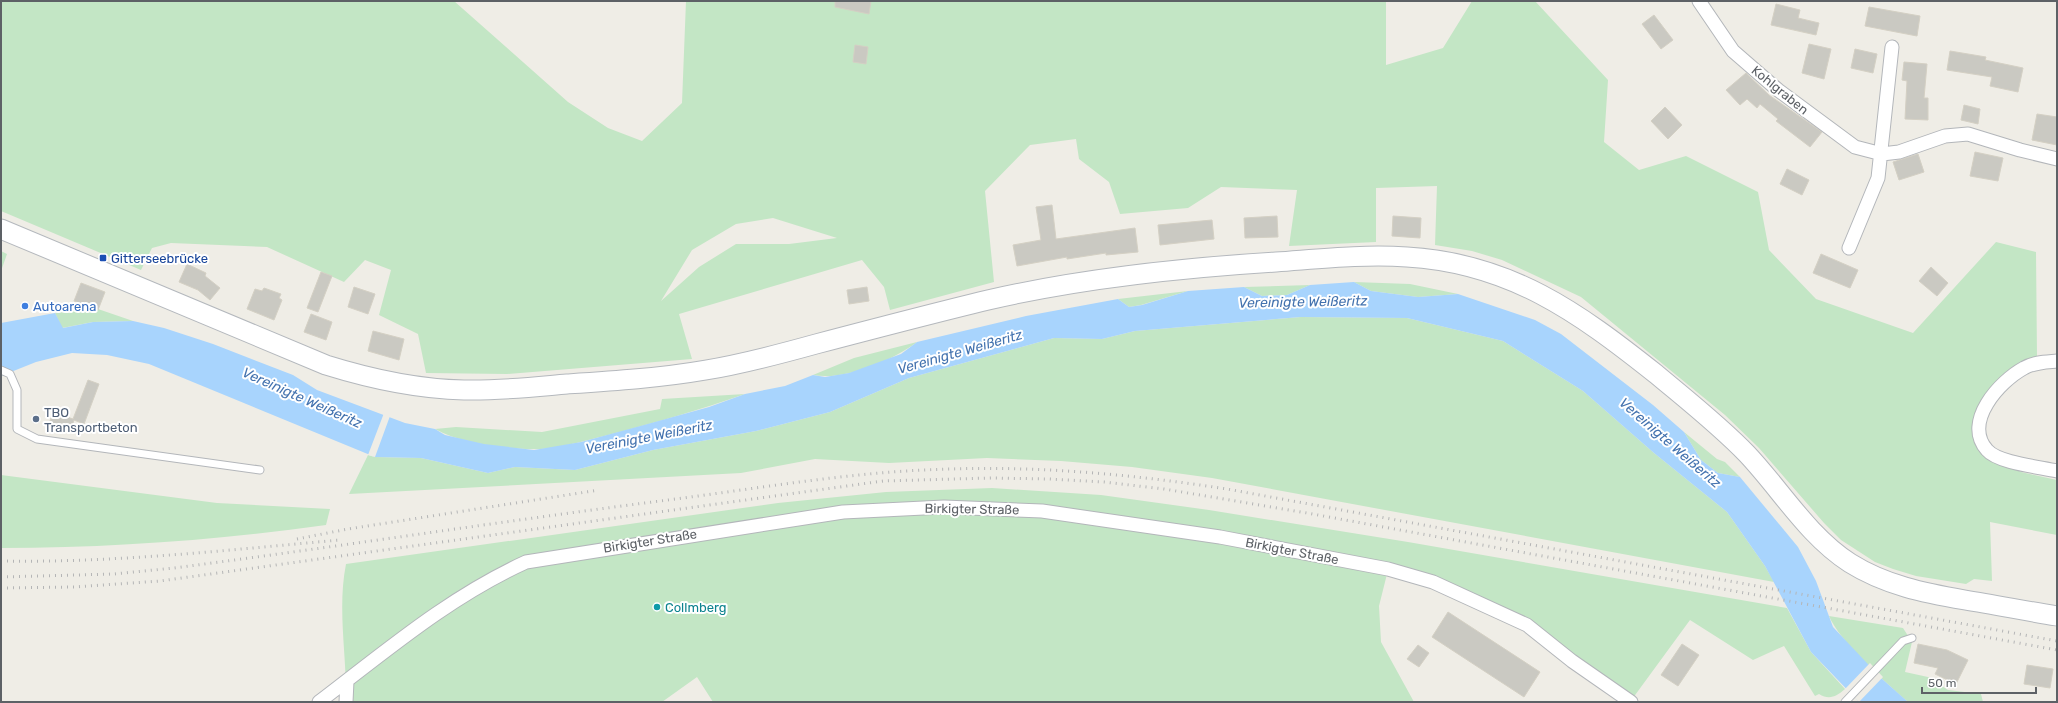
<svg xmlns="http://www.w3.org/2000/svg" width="2058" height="703" font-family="Rubik,sans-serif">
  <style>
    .green { fill: #c3e6c5; fill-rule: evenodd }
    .water { fill: #a8d4fd }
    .pier { fill: #efede6 }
    .building { fill: #cac9c2; stroke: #d4d0c4 }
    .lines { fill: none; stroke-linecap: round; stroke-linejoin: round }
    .lane-casing { stroke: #b3b6ba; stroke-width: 9 }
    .street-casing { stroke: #b3b6ba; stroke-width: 15 }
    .secondary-casing { stroke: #b4b8bd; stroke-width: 21 }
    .lane { stroke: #fff; stroke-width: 7 }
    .street { stroke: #fff; stroke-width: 13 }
    .secondary { stroke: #fff; stroke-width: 19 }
    .rail { stroke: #b4b5b6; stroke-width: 3; stroke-dasharray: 1 5; stroke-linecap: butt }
    .transit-dot { fill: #1a4fb4; stroke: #fff; stroke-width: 1.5 }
    .shop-dot { fill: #3f7fe0; stroke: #fff; stroke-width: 1.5 }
    .service-dot { fill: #5c6f8a; stroke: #fff; stroke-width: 1.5 }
    .culture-dot { fill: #0f9aa8; stroke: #fff; stroke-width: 1.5 }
    .labels { text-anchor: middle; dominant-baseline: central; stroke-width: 4; stroke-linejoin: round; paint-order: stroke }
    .street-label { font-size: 13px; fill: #5d6166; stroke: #fff }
    .transit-label { font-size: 13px; fill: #164399; stroke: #fff; text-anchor: start }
    .shop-label { font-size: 13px; fill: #366cbe; stroke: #fff; text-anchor: start }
    .service-label { font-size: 13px; fill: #4e5e75; stroke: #fff; text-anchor: start }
    .culture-label { font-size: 13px; fill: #0d838f; stroke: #fff; text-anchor: start }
    .water-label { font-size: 14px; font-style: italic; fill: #4473af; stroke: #fff }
  </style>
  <rect width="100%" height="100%" fill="#efede6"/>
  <!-- green -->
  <path class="green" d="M1,1H454L568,102L608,128L642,141L682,103L686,1H1386V65L1443,48L1472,1H1535L1608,80L1604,142L1639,170L1686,156L1758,192L1769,250L1816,299L1913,333L1996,242L2036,252L2037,357L1977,415L1990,457L2021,472L2057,480V535L1990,522L1992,581L1974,579L1966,584L1916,576L1893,569L1875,562L1841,540L1824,523L1759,448L1725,415L1581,297L1502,260L1472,251L1435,245L1437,186L1376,188V242L1289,246L1297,190L1221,187L1188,208L1120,214L1109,182L1079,159L1076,139L1030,145L985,191L994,282L890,310L884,287L862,260L679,314L692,359L507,374L426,373L418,334L379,315L391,270L365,260L344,282L267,247L171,243L152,248L141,270L1,211ZM773,218L837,238L789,244H736L699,267L661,301L692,250L736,224Z
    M1,251L7,254L1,271Z
    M1354,282L1410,284L1458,294L1418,297L1371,291Z
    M1310,285L1287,295L1262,296L1244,287Z
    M1188,291L1141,305L1129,307L1118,299Z
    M98,309L133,321L93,322L62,328L55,313Z
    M1301,317L1407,318L1503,341L1583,391L1654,453L1727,512L1765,566L1774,582L1212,478L1132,467L1061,461L987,458L889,463L815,459L741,473L349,494L368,455L375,457L421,458L488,473L515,467L575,470L653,450L756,431L830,412L909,378L1054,338L1102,339L1135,331Z
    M917,342C892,361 845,381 813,375L854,358Z
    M745,394C700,410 654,423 608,435C587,440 555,450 533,449C504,449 460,443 435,429L456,427L542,432L660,409L662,399Z
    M1684,432L1717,459L1725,462L1740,477L1718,473L1701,460Z
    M1,475L217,503L330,509L326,525C219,540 110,548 1,548Z
    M992,488L1101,495L1209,510L1408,542L1787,608L1811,652L1845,689C1836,697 1829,700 1819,694L1815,696L1784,646L1753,660L1690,620L1630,702L1527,625L1388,570L1379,606L1381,642L1414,702H713L697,677L662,702H346C347,656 337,609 346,564L778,503L886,492Z
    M1829,616L1903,628L1912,642L1905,672L1928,677L1948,690L1981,694L1983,702H1908C1885,682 1840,642 1829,616Z"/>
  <!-- water -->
  <path class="water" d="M1354,282L1371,291L1418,297L1458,294L1535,320L1561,334L1653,405L1684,432L1701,460L1718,473L1740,477L1798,547L1816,581L1833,627L1881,678L1908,702H1859L1811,652L1765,566L1727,512L1654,453L1583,391L1503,341L1407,318L1301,317L1135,331L1102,339L1054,338L909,378L830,412L756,431L653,450L575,470L515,467L488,473L421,458L375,457L149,364L107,355L72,353L36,362L1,376V323L55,313L63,328L93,322L133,321L164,328L213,344L293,375L317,390L405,423L435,429L445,435L484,444L534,450L581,442L644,425L709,407L745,394L785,386L813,375L825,377L849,373L901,354L917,342L1026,316L1118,299L1129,307L1142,305L1188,291L1244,287L1262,296L1287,295L1310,285Z"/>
  <!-- pier -->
  <path class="pier" d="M384,413L390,416L375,457L368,455Z
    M1870,663L1883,677L1859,702L1845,689Z"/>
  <!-- building -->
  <path class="building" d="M835,1H871L869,14L835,7Z
    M1776,4L1800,10L1798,18L1819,23L1816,35L1771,25Z
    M1869,7L1920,16L1917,36L1865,26Z
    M1654,15L1673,40L1661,49L1642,24Z
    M1809,44L1831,49L1824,79L1802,73Z
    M855,45L868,47L866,64L853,62Z
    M1855,49L1877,54L1873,73L1851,68Z
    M1950,51L1986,57L1985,60L2023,68L2018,92L1990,86L1992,77L1947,70Z
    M1904,62L1927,64L1924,98H1928V120L1905,119L1907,81L1902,80Z
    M1746,73L1769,95L1822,132L1810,147L1776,121L1778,119L1760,104L1757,108L1747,99L1740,105L1726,90Z
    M1964,105L1980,109L1978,124L1961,120Z
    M1665,107L1682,125L1668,139L1651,121Z
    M2037,114L2057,117V145L2032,140Z
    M1975,152L2003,158L1998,181L1970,176Z
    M1918,154L1924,172L1899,180L1893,162Z
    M1787,169L1809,180L1802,195L1780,184Z
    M1052,205L1056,239L1135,228L1138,252L1106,255V253L1067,259V257L1017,266L1013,245L1041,240L1036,207Z
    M1277,216L1278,237L1245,238L1244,218Z
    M1393,216L1421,218L1420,238L1392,236Z
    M1212,220L1214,239L1160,245L1158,225Z
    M1821,254L1858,270L1850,288L1813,273Z
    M187,264L206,273L205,276L220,288L210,300L198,290L179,282Z
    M1931,267L1948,283L1937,296L1919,281Z
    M321,272L332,276L318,312L307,308Z
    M81,283L105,292L98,310L74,301Z
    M354,287L375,294L368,314L348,307Z
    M867,287L869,301L849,304L847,290Z
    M264,288L281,294L279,298L282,300L274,320L247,309L255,289L262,291Z
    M311,314L332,322L326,340L304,332Z
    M373,331L404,339L399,360L368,351Z
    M88,380L99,384L84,424L74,420L70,432L49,424L53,412L73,419Z
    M1448,612L1540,672L1524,697L1432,637Z
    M1682,644L1699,655L1678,686L1661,675Z
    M1918,644L1947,650L1968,660L1956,684L1935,674L1938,668L1914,663Z
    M1418,645L1429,653L1419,667L1407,659Z
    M2027,665L2053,669L2050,688L2024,684Z"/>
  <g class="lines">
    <!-- lane casing -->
    <g class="lane-casing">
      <path id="lane" d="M1,370L10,374L17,390V429L37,439L260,470
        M1845,702L1903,641L1912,638"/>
    </g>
    <!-- street casing -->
    <g class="street-casing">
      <path id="street" d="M1699,1L1733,51L1778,90L1855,147L1882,154L1899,152L1945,136L1968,134L2020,150L2057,159
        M1849,248L1878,178L1892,47
        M2057,361C2046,362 2034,362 2024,368C2000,381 1962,422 1987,450C1998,463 2040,467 2057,471
        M319,702C386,651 449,597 526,562L843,512L944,507L1042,511L1220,537L1388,569L1433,582L1527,625L1572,661L1631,702
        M346,702L347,681"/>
    </g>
    <!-- secondary casing -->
    <g class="secondary-casing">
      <path id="secondary" d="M1,229L326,365C371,379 417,389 464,390C498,391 533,387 567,384C613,381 660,378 706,370C743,364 780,354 816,344C873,329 930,314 988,300C1083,278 1179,268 1276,262C1319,259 1363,254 1407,257C1510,263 1578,312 1656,374C1687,400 1719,425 1747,454C1781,490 1808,536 1850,563C1885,585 1924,593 1965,600C1996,605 2026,611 2057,616"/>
    </g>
    <!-- lane -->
    <use href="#lane" class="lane"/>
    <!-- street -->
    <use href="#street" class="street"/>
    <!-- secondary -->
    <use href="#secondary" class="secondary"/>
    <!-- rail -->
    <path class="rail" d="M297,539L348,529L599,490
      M1,561C114,563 227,550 340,540
      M1,577L114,574L174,568C336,547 497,522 660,501C756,489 854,471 951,469C1044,466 1136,475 1227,489L2057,641
      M1,588L74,587L160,581L883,481L991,478L1049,479L1104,482L1164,489L1307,513L2057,650"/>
  </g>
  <!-- markers -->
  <rect class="transit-dot" x="99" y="254" width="8" height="8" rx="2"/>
  <circle class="shop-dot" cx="25" cy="306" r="4"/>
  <circle class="service-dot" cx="36" cy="419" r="4"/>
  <circle class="culture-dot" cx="657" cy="607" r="4"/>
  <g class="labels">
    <!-- street labels -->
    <g class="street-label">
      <text transform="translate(1780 90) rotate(39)">Kohlgraben</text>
      <text transform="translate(972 509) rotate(1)">Birkigter Straße</text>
      <text transform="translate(650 541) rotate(-9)">Birkigter Straße</text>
      <text transform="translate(1292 551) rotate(11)">Birkigter Straße</text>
    </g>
    <!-- transit labels -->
    <g class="transit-label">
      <text x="111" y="258">Gitterseebrücke</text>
    </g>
    <!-- shop labels -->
    <g class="shop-label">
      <text x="33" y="306">Autoarena</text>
    </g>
    <!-- service labels -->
    <g class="service-label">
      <text x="44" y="412">TBO<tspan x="44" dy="15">Transportbeton</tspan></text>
    </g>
    <!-- culture labels -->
    <g class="culture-label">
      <text x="665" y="607">Collmberg</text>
    </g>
    <!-- water labels -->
    <g class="water-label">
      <text transform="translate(1303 302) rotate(-1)">Vereinigte Weißeritz</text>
      <text transform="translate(960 352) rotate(-16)">Vereinigte Weißeritz</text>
      <text transform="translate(302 398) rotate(24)">Vereinigte Weißeritz</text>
      <text transform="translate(649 437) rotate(-11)">Vereinigte Weißeritz</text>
      <text transform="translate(1670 443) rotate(41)">Vereinigte Weißeritz</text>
    </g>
  </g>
  <!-- border -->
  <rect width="2058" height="703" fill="none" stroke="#5d6166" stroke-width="4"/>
  <!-- scale -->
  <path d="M1922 687v6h114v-6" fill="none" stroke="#5d6166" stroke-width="2"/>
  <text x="1928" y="687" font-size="12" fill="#5d6166" stroke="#ffffff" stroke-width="3" paint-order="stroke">50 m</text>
</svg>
